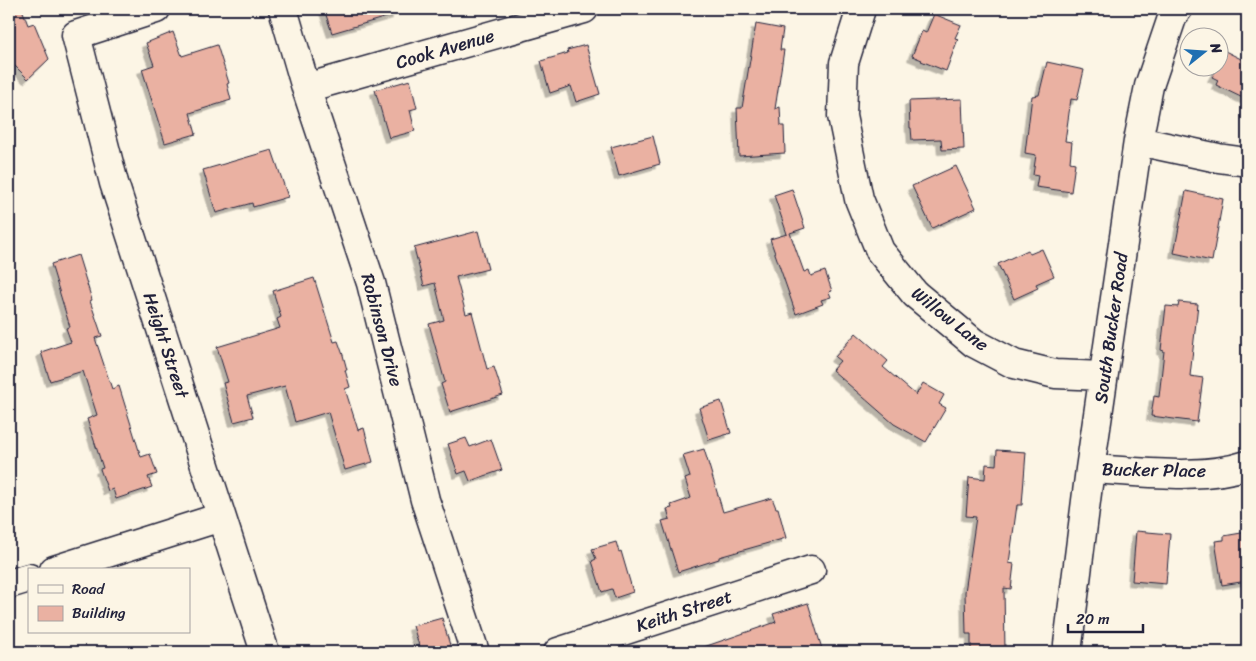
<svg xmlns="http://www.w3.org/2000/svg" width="1256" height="661" font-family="Sriracha,sans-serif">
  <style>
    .building { fill: #eab1a2; stroke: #22223b; filter: url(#shadow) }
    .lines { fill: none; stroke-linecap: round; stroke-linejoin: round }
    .minor-casing { stroke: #22223b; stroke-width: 31 }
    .minor { stroke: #fcf5e5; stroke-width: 28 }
    .labels { text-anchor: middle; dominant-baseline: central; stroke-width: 5; stroke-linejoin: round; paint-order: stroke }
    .street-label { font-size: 18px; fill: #22223b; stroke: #fcf5e5 }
  </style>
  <defs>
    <filter id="shadow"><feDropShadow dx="-4.5" dy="4.5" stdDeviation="0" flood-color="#0004"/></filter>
  </defs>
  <rect width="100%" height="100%" fill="#fcf5e5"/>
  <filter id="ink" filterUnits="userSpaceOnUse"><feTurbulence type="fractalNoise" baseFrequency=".02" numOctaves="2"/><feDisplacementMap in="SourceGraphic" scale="10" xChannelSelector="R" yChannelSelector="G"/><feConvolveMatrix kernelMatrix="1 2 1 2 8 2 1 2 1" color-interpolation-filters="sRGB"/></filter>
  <g filter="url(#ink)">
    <!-- building -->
    <path class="building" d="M9,9H22L28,25L34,23L49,59L28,79L9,60Z
      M324,9H396L397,14L332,33Z
      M934,14L961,25L955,38L958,39L946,71L921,61L922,60L912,56L922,31L926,33Z
      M756,24L783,29L780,50H784L775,109L780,107L781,126H784L785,153L739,156L737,108H742Z
      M173,32L182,56L217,45L229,83L227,84L231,100L190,113L196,134L165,143L142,69L154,65L146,43Z
      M586,45L600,94L576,102L571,86L550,93L541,61L568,53L567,50Z
      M1225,51L1247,62V100L1216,85L1218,80L1212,77L1217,68H1218V65Z
      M1047,62L1084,70L1077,100L1071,99L1065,141L1072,142L1070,162L1075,163L1071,192L1036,187L1038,176L1033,175L1036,155L1025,153L1032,96L1039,95Z
      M410,80L417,108L410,110L415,131L389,138L375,90Z
      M962,99L964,149L942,150L941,139L912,140L911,128H910L909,101Z
      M653,136L660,164L619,176L611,147Z
      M272,150L288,197L253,207L252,203L216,213L203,170Z
      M956,166L976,208L932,228L912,186Z
      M792,189L805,228L790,233L804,272L809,270L811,276L825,271L832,291L829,292L831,297L821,300L823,304L796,314L770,239L787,234L774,195Z
      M1186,191L1223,199L1212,261L1174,253Z
      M478,231L488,269L456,277L466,314L472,312L487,369L494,367L503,395L450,412L441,384L445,382L429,324L444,320L435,283L424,286L414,248Z
      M1042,249L1054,276L1036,284L1038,288L1014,299L998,264L1028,250L1030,254Z
      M78,255L92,300L90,301L102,336L95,338L112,389L119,386L141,457L150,454L157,474L148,477L152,487L116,499L113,489L108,491L100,469L103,468L87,419L97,415L83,371L50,381L41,352L71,342L66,328L70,327L51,264Z
      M314,278L334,342L338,341L343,355L347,370H345L350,387L345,389L358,430L364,428L373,462L345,470L328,412L295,422L285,386L247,396L253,417L234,422L223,383L228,382L217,347L280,328L277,319L281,317L273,291Z
      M1179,302L1198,304L1190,376L1203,378L1197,422L1151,416L1154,396L1159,397L1164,351L1161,350L1166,306L1178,307Z
      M856,333L888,361L883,367L916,395L923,383L944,395L939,404L946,408L926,442L894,424L832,370L840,361L835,357Z
      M721,401L731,433L709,440L699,408Z
      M466,438L470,447L491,439L502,470L470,481L466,471L458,474L448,444Z
      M704,449L723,512L772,498L776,508H778L786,538L719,557V559L678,572L662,521L670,519L667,509L672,508L671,505L691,498L685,479L690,477L683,455Z
      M997,450L1026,452L1022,505H1017L1009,563L1014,564L1011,589L1004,588L1005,652H971V634H966L965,592L976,517L966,516L969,477L985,479L986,464L996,465Z
      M1136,531L1170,534L1166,584L1132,581Z
      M1247,532V581L1222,585L1215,541L1224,540V536Z
      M616,542L619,552L621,551L633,592L615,598L612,589L602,592L592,561L596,559L592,549Z
      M808,603L823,652H699L698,649L776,622L773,614Z
      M442,618L452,652H421L413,626Z"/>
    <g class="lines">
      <!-- minor casing -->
      <g class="minor-casing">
        <path id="minor" d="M156,9L76,35L114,183L265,652
          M283,9L306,88L371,283L425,500L475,652
          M861,9L844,63L842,116L859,199L880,251L915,294L974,343L1014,364L1055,374L1103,376
          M306,88L584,9
          M1138,141L1218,158L1247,162
          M1090,469C1140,471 1199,481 1247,465
          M54,570L221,517
          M9,584L29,578
          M558,652L811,570
          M1068,652V644L1090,469L1138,141L1149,86L1173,15L1178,9"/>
      </g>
      <!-- minor -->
      <use href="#minor" class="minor"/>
    </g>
  </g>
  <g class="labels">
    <!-- street labels -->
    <g class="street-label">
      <text transform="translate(445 49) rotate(-16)">Cook Avenue</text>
      <text transform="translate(950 319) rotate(38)">Willow Lane</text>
      <text transform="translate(1111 328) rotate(-82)">South Bucker Road</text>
      <text transform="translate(382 330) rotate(75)">Robinson Drive</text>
      <text transform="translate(166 345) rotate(72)">Height Street</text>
      <text transform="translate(1154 470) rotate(1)">Bucker Place</text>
      <text transform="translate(684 611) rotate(-18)">Keith Street</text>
    </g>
  </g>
  <!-- margin -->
  <rect width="1256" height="661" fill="none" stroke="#fcf5e5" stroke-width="30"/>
  <rect x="15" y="15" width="1226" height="631" fill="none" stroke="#22223b" stroke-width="2" filter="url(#ink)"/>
  <!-- legend -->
  <rect x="28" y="568" width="162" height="65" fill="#fcf5e5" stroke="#a5a1a1"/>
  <rect x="38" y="585" width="25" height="8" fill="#fcf5e5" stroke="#a5a1a1"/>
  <text x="72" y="594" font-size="15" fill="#22223b">Road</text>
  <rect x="38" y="606" width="25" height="15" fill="#eab1a2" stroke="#a5a1a1"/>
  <text x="72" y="618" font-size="15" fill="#22223b">Building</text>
  <!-- north arrow -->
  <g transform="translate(1204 52) rotate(73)"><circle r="24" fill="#fcf5e5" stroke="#a5a1a1"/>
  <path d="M0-4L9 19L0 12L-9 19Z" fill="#1f6fb2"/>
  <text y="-8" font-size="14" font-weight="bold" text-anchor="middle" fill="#22223b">N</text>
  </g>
  <!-- scale -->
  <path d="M1068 624v8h75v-8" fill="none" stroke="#22223b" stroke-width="2.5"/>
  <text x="1076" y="624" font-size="15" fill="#22223b" stroke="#fcf5e5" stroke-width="4" paint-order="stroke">20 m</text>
</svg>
